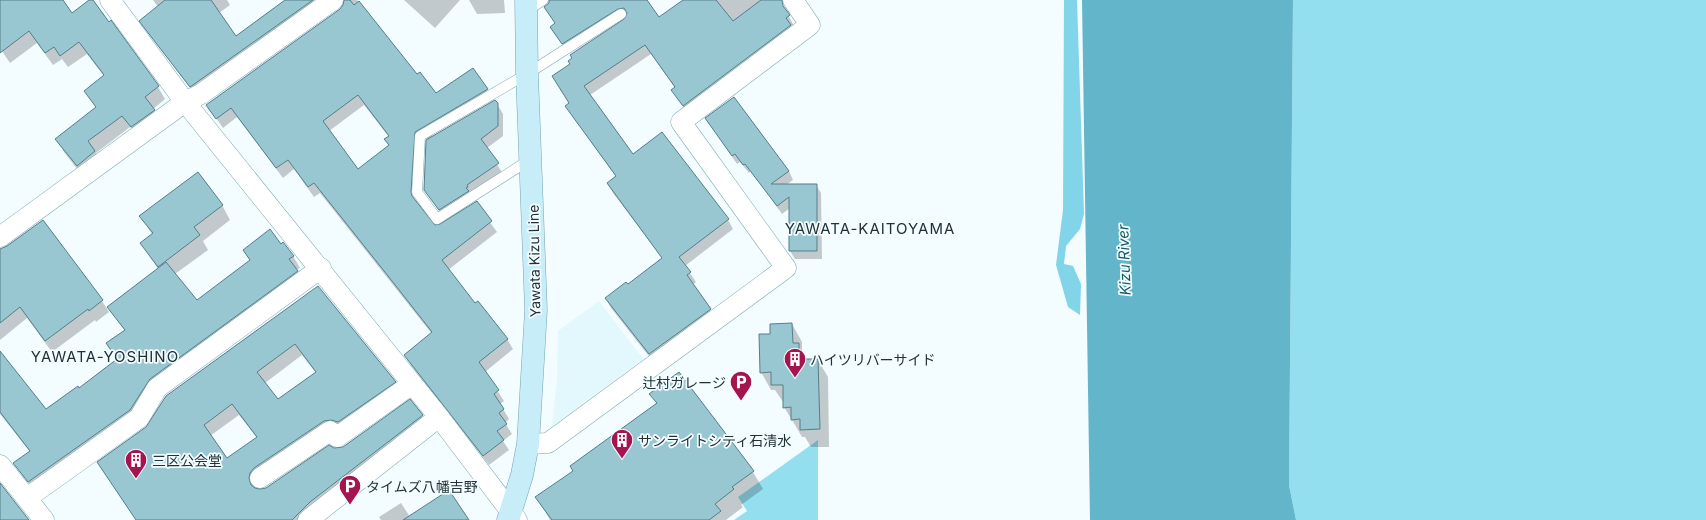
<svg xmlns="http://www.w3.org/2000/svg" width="1706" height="520" font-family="Inter,'Noto Sans JP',sans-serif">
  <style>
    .built { fill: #e2f8fd }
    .green { fill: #93deef }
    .forest { fill: #82d5e8 }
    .water { fill: #63b6c9 }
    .shadow { fill: #0003; fill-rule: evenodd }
    .building { fill: #98c6d1; stroke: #547f89; fill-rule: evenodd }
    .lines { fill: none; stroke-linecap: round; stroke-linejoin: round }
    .service-casing { stroke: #7ca9b3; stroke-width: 11 }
    .minor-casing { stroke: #7ca9b3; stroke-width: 21 }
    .primary-casing { stroke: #74a5b1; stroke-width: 23 }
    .service { stroke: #fff; stroke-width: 10 }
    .minor { stroke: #fff; stroke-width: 20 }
    .primary { stroke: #c7eef8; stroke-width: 22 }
    .labels { text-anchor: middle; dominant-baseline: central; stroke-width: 3.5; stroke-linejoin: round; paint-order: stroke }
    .street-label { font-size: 14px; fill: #203236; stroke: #f3fcff }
    .poi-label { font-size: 14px; fill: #203236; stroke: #f3fcff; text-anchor: start }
    .neighbourhood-label { font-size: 15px; letter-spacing: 1px; fill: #203236; stroke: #f3fcff }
    .water-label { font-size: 15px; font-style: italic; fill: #155b68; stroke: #f3fcff }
  </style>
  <rect width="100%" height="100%" fill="#f3fcff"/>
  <!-- built -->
  <path class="built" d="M599,301L643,359L552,426L557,380L558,331Z"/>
  <!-- green -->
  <path class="green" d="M1293,0H1706V520H1296L1289,485Z
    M818,440V520H734L747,511L738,497Z"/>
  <!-- forest -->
  <path class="forest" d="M1064,0H1077L1084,214L1080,229L1066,246L1064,264L1073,266L1081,284L1080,315L1068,307L1056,265L1063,210Z"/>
  <!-- water -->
  <path class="water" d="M1082,0H1293L1289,485L1296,520H1090Z"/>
  <!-- shadow -->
  <path class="shadow" d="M5,0H61L72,14L92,0L158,87L165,99L153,109L161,123L139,139L130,127L96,153L102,164L84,178L64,152L57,140L96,108L85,91L104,76L87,54L68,67L62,59L53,65L37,43L10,63L0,48V4Z
    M153,0H227L230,5L219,13L236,37L286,0H334L196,96L147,31L141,21L158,7Z
    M345,0H357L416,75L435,95L472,69L487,90L493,100L432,135L433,137L497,104L503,114V136L487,148L503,174L445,220L425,190L427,138L420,143L416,199L409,187L407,188L415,202L434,226L441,225L476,203L497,232L448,270L475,305L507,339L513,349L485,372L504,401L500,404L509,419L505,423L512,434L503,441L509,450L489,465L411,365L405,355L432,334L320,193L314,197L294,169L283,178L237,117L223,128L207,105L340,10L344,6ZM364,105L389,137L386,139L389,146L358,170L329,131Z
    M404,0H460L435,28Z
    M504,0L505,13L477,14L469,0Z
    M571,0H646L659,18L695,0H780L794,26L689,115L672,90L675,88L651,54L590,95L633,155L728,220L733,229L685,266L696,282L692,285L716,319L655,364L611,308L606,298L628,285L663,259L613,193L608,184L616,177L566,106L570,104L571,64L626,18H623L568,53L551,27L556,24Z
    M734,98L789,171L793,180L786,185H816L821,193L822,259H795L790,251V208L782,214L751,171L749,173L740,162L737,164L722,142Z
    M222,205L230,220L203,241L208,250L175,274L197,302L250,261L244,251L281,245L293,256L300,268L296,270L303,283L35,492L18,468L30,452L0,414V353L46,411L79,390L118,360L107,344L125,331L108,307L158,269L141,243L152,234L140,216Z
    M43,221L102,301L109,312L96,322L95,320L52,352L27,318L0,340V251Z
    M317,288L395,382L402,394L256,485L255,489L260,490L266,489L334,449L344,448L422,416L429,427L311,520H136L98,462L147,428ZM302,355L316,373L278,401L265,383ZM239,415L257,438L227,459L210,436Z
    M792,324L802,342V351L807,360H818L828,377L829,447H811L805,437H802L795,425L784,407V402H783L775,390H771L761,372L771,335Z
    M679,373L753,472L763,489L741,505L743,507L726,520H550L537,498L574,471L657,404L651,394Z
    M401,503L410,517L468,520H381L379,517Z"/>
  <!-- building -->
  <path class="building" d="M0,0H63L72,13L89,0H93L109,22L111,20L159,86L145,97L155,110L131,127L122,116L88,141L95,151L77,166L55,139L96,107L84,91L104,75L79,42L60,56L54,47L45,53L29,31L0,53Z
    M165,0H211L236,36L285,0H313L190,87L139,21Z
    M344,0H350L354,5L359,1L417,74L420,72L436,93L473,68L488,89L415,132L411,192L412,196L435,225L440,224L477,201L492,221L442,260L475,303L478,301L508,339L479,362L499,390L494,394L504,409L499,413L507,424L497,431L504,440L483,456L404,355L432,332L392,281L314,183L308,187L288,160L276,168L231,108L216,119L206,105L340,9L343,5ZM358,95L389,136L384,139L389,145L358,169L323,121Z
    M549,0H647L659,17L683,0H716L733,21L761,0H782L783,6L790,15L786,18L791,25L683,106L671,90L675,87L645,45L584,86L633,154L662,132L729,219L679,257L691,272L687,275L711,309L649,354L605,298L626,282L628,284L662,258L607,183L616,176L565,106L569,103L552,76L570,64L568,61L572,58L570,55L624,19L627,13L624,8L618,9L562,44L550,27L555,23L544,7L549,3Z
    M734,97L789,171L771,184H817V251H789V197L777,206L745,164L743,165L735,154L732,156L705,118Z
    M495,100L498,103V126L481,139L499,163L467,185L468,187L466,188L469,191L439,210L424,190L426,140Z
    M198,172L223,205L194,227L200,235L158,267L140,243L153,233L139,216Z
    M43,220L103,300L89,311L88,309L45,341L20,307L0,323V249L7,246Z
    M270,229L281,244L283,242L294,256L289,259L298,271L150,379L130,410L28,482L13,463L30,451L0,412V351L46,409L78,386L79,388L117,359L106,343L125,330L107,307L166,262L197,300L250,260L243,250Z
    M318,286L396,382L338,422L331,420L324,421L254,468L250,473L249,478L251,485L255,488L260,489L266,488L329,445L334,448L343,447L410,399L423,415L310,502L292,520H136L97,462L146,427L166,396ZM295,344L316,372L278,399L257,372ZM232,404L257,437L227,458L204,425Z
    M792,323L793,343H799V359H818L820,429L800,430V419L791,420V407L783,408V385H771V372L760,373L759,334H770V324Z
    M679,372L754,471L732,487L734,489L715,504L721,511L709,520H552L535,497L573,471L570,466L657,403L649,394Z
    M0,483L29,520H0Z
    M449,490L469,520H403Z"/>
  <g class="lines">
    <!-- service casing -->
    <g class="service-casing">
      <path id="service" d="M527,11L543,0
        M531,159L437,219L417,192L420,136L527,74L621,14"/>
    </g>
    <!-- minor casing -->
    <g class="minor-casing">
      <path id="minor" d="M110,0L185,102L439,417L517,520
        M0,237L185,102L201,94L333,0
        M528,444L548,443L786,268L681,122L810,25L793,0
        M0,465L44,520
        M260,478L330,431L337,437L412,384
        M27,498L139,418L157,388L321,268
        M308,520L439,417"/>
    </g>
    <!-- primary casing -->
    <g class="primary-casing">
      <path id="primary" d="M508,520L522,475L528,444L536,310L527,74L526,0"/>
    </g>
    <!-- service -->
    <use href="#service" class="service"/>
    <!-- minor -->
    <use href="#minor" class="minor"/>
    <!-- primary -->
    <use href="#primary" class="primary"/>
  </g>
  <!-- icons -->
  <defs>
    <g id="building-pin" transform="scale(1.15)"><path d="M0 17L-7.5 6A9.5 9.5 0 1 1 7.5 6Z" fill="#a61450" stroke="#f3fcff"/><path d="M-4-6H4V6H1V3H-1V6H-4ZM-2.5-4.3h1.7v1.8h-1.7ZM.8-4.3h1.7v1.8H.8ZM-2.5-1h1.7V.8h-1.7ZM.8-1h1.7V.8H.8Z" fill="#fff"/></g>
    <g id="parking-pin" transform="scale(1.15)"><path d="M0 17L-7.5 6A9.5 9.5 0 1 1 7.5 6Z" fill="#a61450" stroke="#f3fcff"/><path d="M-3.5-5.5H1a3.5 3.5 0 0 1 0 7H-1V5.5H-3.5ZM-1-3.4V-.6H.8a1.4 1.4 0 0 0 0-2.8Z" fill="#fff"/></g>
  </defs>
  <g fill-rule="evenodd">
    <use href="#building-pin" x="795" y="359"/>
    <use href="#parking-pin" x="741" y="382"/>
    <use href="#building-pin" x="622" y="440"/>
    <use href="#building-pin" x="136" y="460"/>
    <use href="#parking-pin" x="350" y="486"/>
  </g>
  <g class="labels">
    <!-- street labels -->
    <g class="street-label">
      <text transform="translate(534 261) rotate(-91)">Yawata Kizu Line</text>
    </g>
    <!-- poi labels -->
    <g class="poi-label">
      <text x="810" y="359">ハイツリバーサイド</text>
      <text x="726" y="382" text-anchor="end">辻村ガレージ</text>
      <text x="638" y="440">サンライトシティ石清水</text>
      <text x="152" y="460">三区公会堂</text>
      <text x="366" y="486">タイムズ八幡吉野</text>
    </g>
    <!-- neighbourhood labels -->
    <g class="neighbourhood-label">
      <text x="870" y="228">YAWATA-KAITOYAMA</text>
      <text x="105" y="356">YAWATA-YOSHINO</text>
    </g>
    <!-- water labels -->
    <g class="water-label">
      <text transform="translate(1124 260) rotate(-92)">Kizu River</text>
    </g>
  </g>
</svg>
